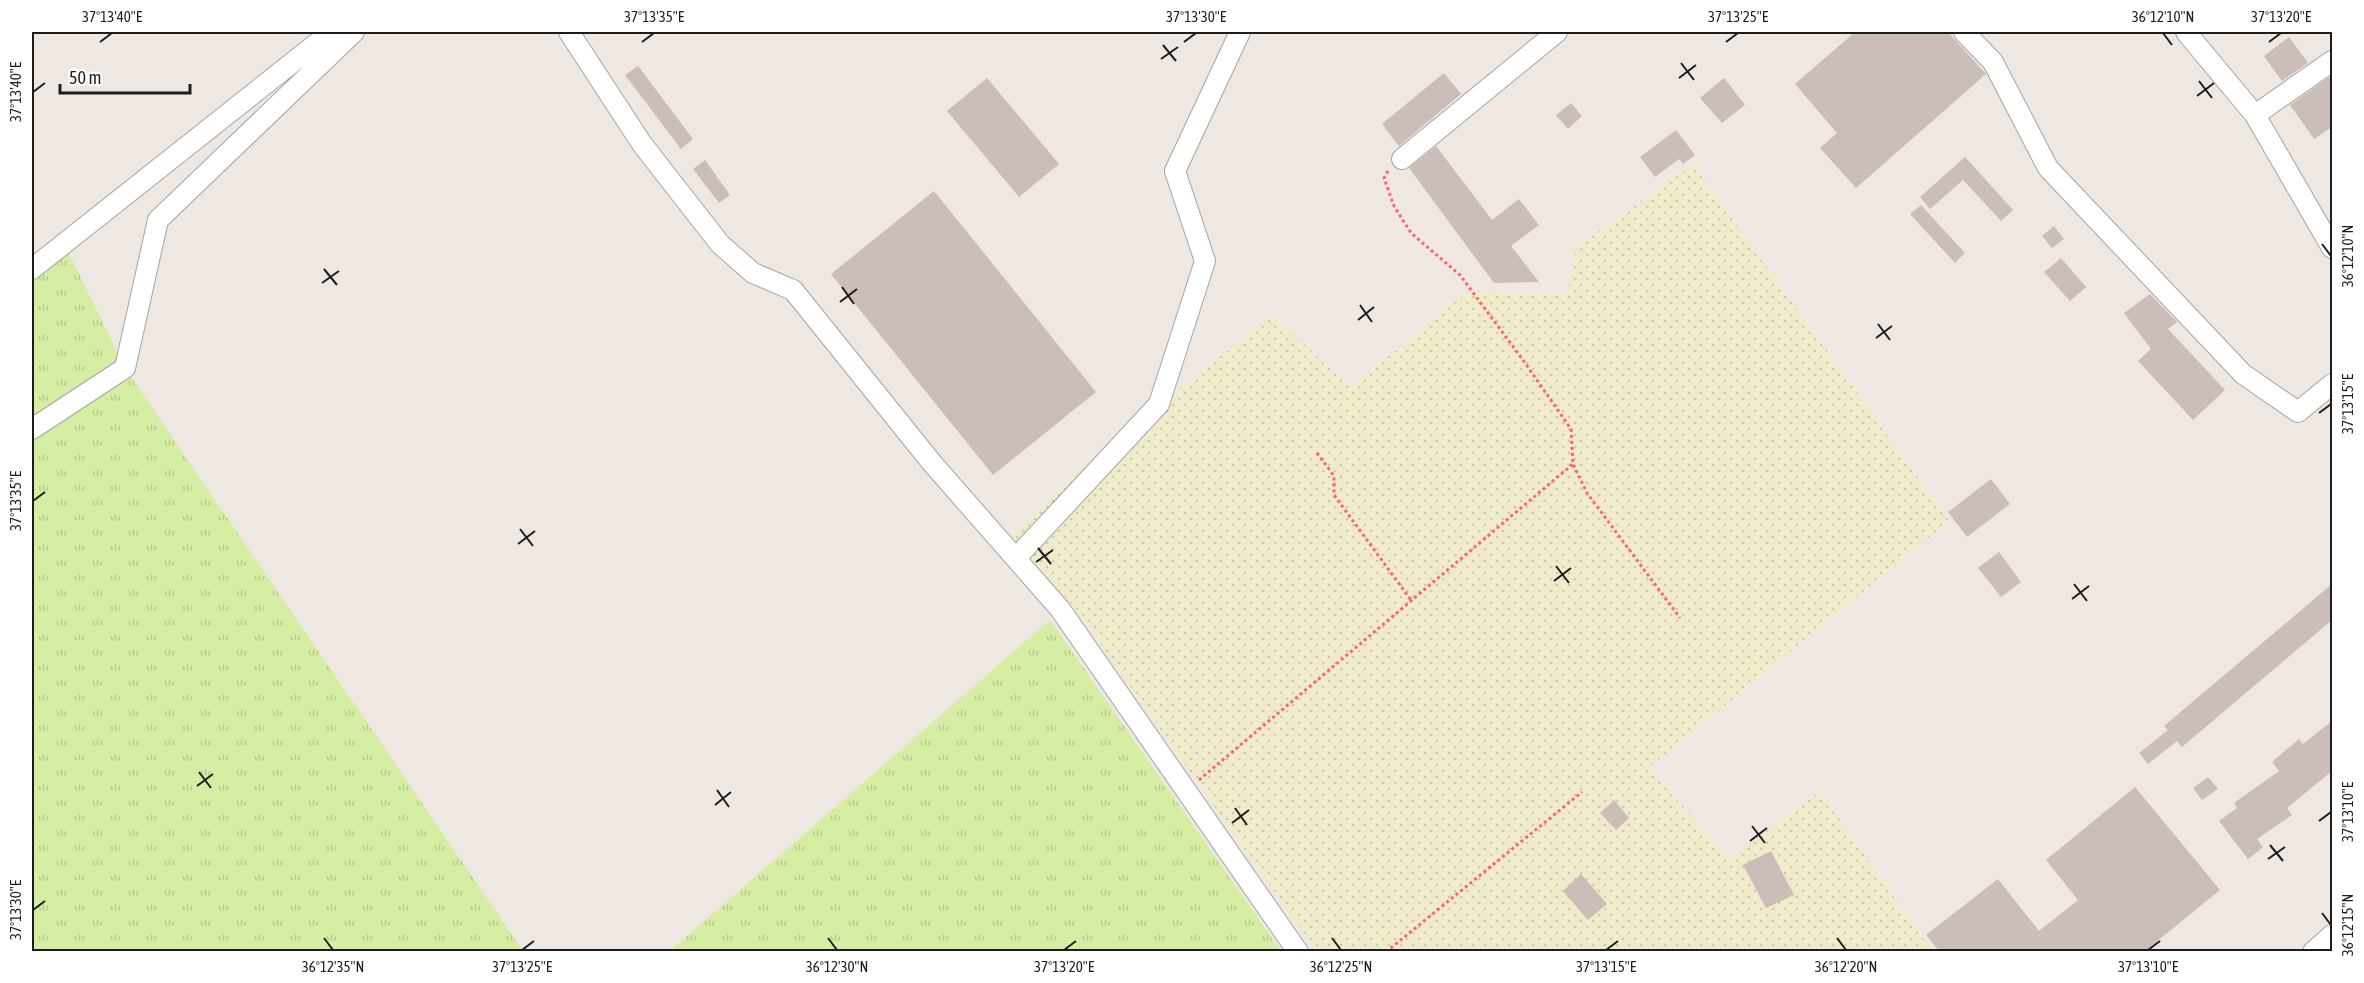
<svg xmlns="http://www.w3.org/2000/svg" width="2364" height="983" font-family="'Asap Condensed',sans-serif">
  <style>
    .farmland { fill: url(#farmland-dots) }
    .grass { fill: url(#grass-tufts) }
    .building { fill: #cbbdb8 }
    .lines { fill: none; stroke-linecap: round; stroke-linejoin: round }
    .minor-casing { stroke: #a4a4a4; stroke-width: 22 }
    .path { stroke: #ff6370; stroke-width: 3; stroke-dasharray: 3 3; stroke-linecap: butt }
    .minor { stroke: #fff; stroke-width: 20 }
    .ticks { fill: none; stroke: #1d1d1d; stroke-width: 2 }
    .neatline { fill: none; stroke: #1d1d1d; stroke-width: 2 }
    .ticks-label { font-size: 15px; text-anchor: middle; fill: #1d1d1d }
  </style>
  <defs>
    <pattern id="farmland-dots" width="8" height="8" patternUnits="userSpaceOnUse" patternTransform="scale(1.5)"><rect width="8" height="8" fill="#f0eccb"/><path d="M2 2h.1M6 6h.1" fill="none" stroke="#cdcaae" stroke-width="1.8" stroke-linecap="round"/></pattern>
    <pattern id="grass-tufts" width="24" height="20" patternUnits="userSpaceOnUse" patternTransform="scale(1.5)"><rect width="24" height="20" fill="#d6eea3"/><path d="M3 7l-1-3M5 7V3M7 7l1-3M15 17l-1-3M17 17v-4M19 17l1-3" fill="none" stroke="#b7cc8c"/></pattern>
  </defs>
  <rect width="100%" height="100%" fill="#efe8e2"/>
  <!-- farmland -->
  <path class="farmland" d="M1693,164L1949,521L1649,768L1729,859L1820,791L1932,951H1316L1072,604L1008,538L1111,441L1273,315L1350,387L1469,291L1567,294L1577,247Z"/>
  <!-- grass -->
  <path class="grass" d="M64,243L125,368L523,951L32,952V270Z
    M1050,620L1281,951H670Z"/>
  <!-- building -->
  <path class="building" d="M1855,32H1948L1986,74L1856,188L1820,148L1837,133L1795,84Z
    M2289,37L2308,63L2282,81L2264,56Z
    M638,66L693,139L681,149L625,75Z
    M1444,73L1461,94L1399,146L1382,124Z
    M2332,75V127L2314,139L2290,105Z
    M987,78L1059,164L1019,197L947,111Z
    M1724,78L1745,105L1722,123L1700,98Z
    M1571,103L1582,116L1568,129L1556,115Z
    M1676,130L1695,155L1683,164L1679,159L1655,177L1640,157Z
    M1436,146L1492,220L1519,199L1539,225L1511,246L1539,282L1494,283L1409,168Z
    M1965,157L2013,210L2001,221L1963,180L1930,209L1920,197Z
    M705,160L730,195L719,203L693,169Z
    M934,191L1096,392L993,475L831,274Z
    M1921,205L1965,253L1955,263L1910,214Z
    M2054,226L2064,239L2052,248L2042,236Z
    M2061,258L2086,287L2070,301L2044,272Z
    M2150,294L2177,322L2168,329L2225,390L2193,420L2138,361L2151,349L2124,313Z
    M1991,479L2010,504L1967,537L1948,512Z
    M1999,552L2021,582L2001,597L1978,568Z
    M2332,584V620L2182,747L2177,741L2148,764L2139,753L2168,730L2164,726Z
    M2332,721V771L2287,808L2292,815L2257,839L2263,847L2248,859L2219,821L2237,808L2234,803L2279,771L2272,762L2299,739L2303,744Z
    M2208,777L2218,789L2202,800L2193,788Z
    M2135,787L2220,890L2145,951H1939L1926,935L1998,879L2039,931L2078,900L2046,860Z
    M1614,800L1629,818L1616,830L1600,813Z
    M1771,851L1794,895L1766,908L1743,865Z
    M1581,874L1607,904L1588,920L1563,891Z"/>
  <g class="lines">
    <!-- minor casing -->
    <g class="minor-casing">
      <path id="minor" d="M569,32L642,144L720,244L753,273L793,290L932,463L1060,609L1298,952
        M1964,32L1993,62L2048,168L2243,374L2298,412L2332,384
        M2186,32L2255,115L2332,248
        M2255,115L2332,61
        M1402,159L1557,32
        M32,269L331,32
        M32,429L125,368L158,220L354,32
        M1016,558L1159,404L1205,261L1175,171L1240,32
        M2313,952L2332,935"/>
    </g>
    <!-- path -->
    <path class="path" d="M1388,171L1384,178L1394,206L1411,233L1460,275L1523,360L1571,429L1573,464L1587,493L1680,618
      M1317,453L1334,476V495L1411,600
      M1199,780L1573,464
      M1386,952L1582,792"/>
    <!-- minor -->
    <use href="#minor" class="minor"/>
  </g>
  <!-- ticks -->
  <path class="ticks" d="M2163,33L2172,45M100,42L112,33M642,42L654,33M1184,42L1196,33M1726,42L1738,33M2269,42L2281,33M1163,45L1176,61M1161,59L1178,47M1681,63L1694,80M1679,78L1696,65M2199,81L2212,98M33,92L45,83M2197,96L2214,83M2322,244L2331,256M324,269L337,285M322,283L339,271M842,287L854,304M840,302L857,289M1360,305L1372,322M1358,320L1374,307M1878,324L1890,340M1876,338L1892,326M2319,413L2331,404M33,501L45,492M520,529L533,546M518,544L535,531M1038,548L1051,564M1036,562L1053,550M1556,566L1569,583M1554,581L1571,568M2074,584L2087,601M2072,599L2089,586M199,772L211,788M197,786L213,774M717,790L729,807M715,805L731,792M1235,808L1247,825M2319,821L2331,812M1232,823L1249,810M1752,826L1765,843M1750,841L1767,828M2270,845L2283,861M2268,859L2285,847M33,910L45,901M2322,913L2331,925M324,938L333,950M828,938L837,950M1332,938L1341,950M1837,938L1846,950M522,950L534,941M1064,950L1076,941M1606,950L1618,941M2148,950L2160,941"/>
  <!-- border -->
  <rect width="2364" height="983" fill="none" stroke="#ffffff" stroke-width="66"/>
  <!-- scale -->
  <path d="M60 84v9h130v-9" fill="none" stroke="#1d1d1d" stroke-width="3"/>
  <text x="69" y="84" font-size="18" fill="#1d1d1d" stroke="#ffffff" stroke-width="4.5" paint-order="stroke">50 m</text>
  <rect x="33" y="33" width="2298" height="917" class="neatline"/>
  <g class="ticks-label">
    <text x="112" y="22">37°13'40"E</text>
    <text x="654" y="22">37°13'35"E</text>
    <text x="1196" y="22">37°13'30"E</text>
    <text x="1738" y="22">37°13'25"E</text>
    <text x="2163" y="22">36°12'10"N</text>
    <text x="2281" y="22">37°13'20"E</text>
    <text transform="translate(16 92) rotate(-90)" y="5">37°13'40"E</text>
    <text transform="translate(2348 256) rotate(-90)" y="5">36°12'10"N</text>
    <text transform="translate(2348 404) rotate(-90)" y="5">37°13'15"E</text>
    <text transform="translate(16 501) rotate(-90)" y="5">37°13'35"E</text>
    <text transform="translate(2348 812) rotate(-90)" y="5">37°13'10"E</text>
    <text transform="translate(16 910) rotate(-90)" y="5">37°13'30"E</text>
    <text transform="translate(2348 925) rotate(-90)" y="5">36°12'15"N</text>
    <text x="333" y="972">36°12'35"N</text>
    <text x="522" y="972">37°13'25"E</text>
    <text x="837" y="972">36°12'30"N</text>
    <text x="1064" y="972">37°13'20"E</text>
    <text x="1341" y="972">36°12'25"N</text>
    <text x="1606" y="972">37°13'15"E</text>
    <text x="1846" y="972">36°12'20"N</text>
    <text x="2148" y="972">37°13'10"E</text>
  </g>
</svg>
